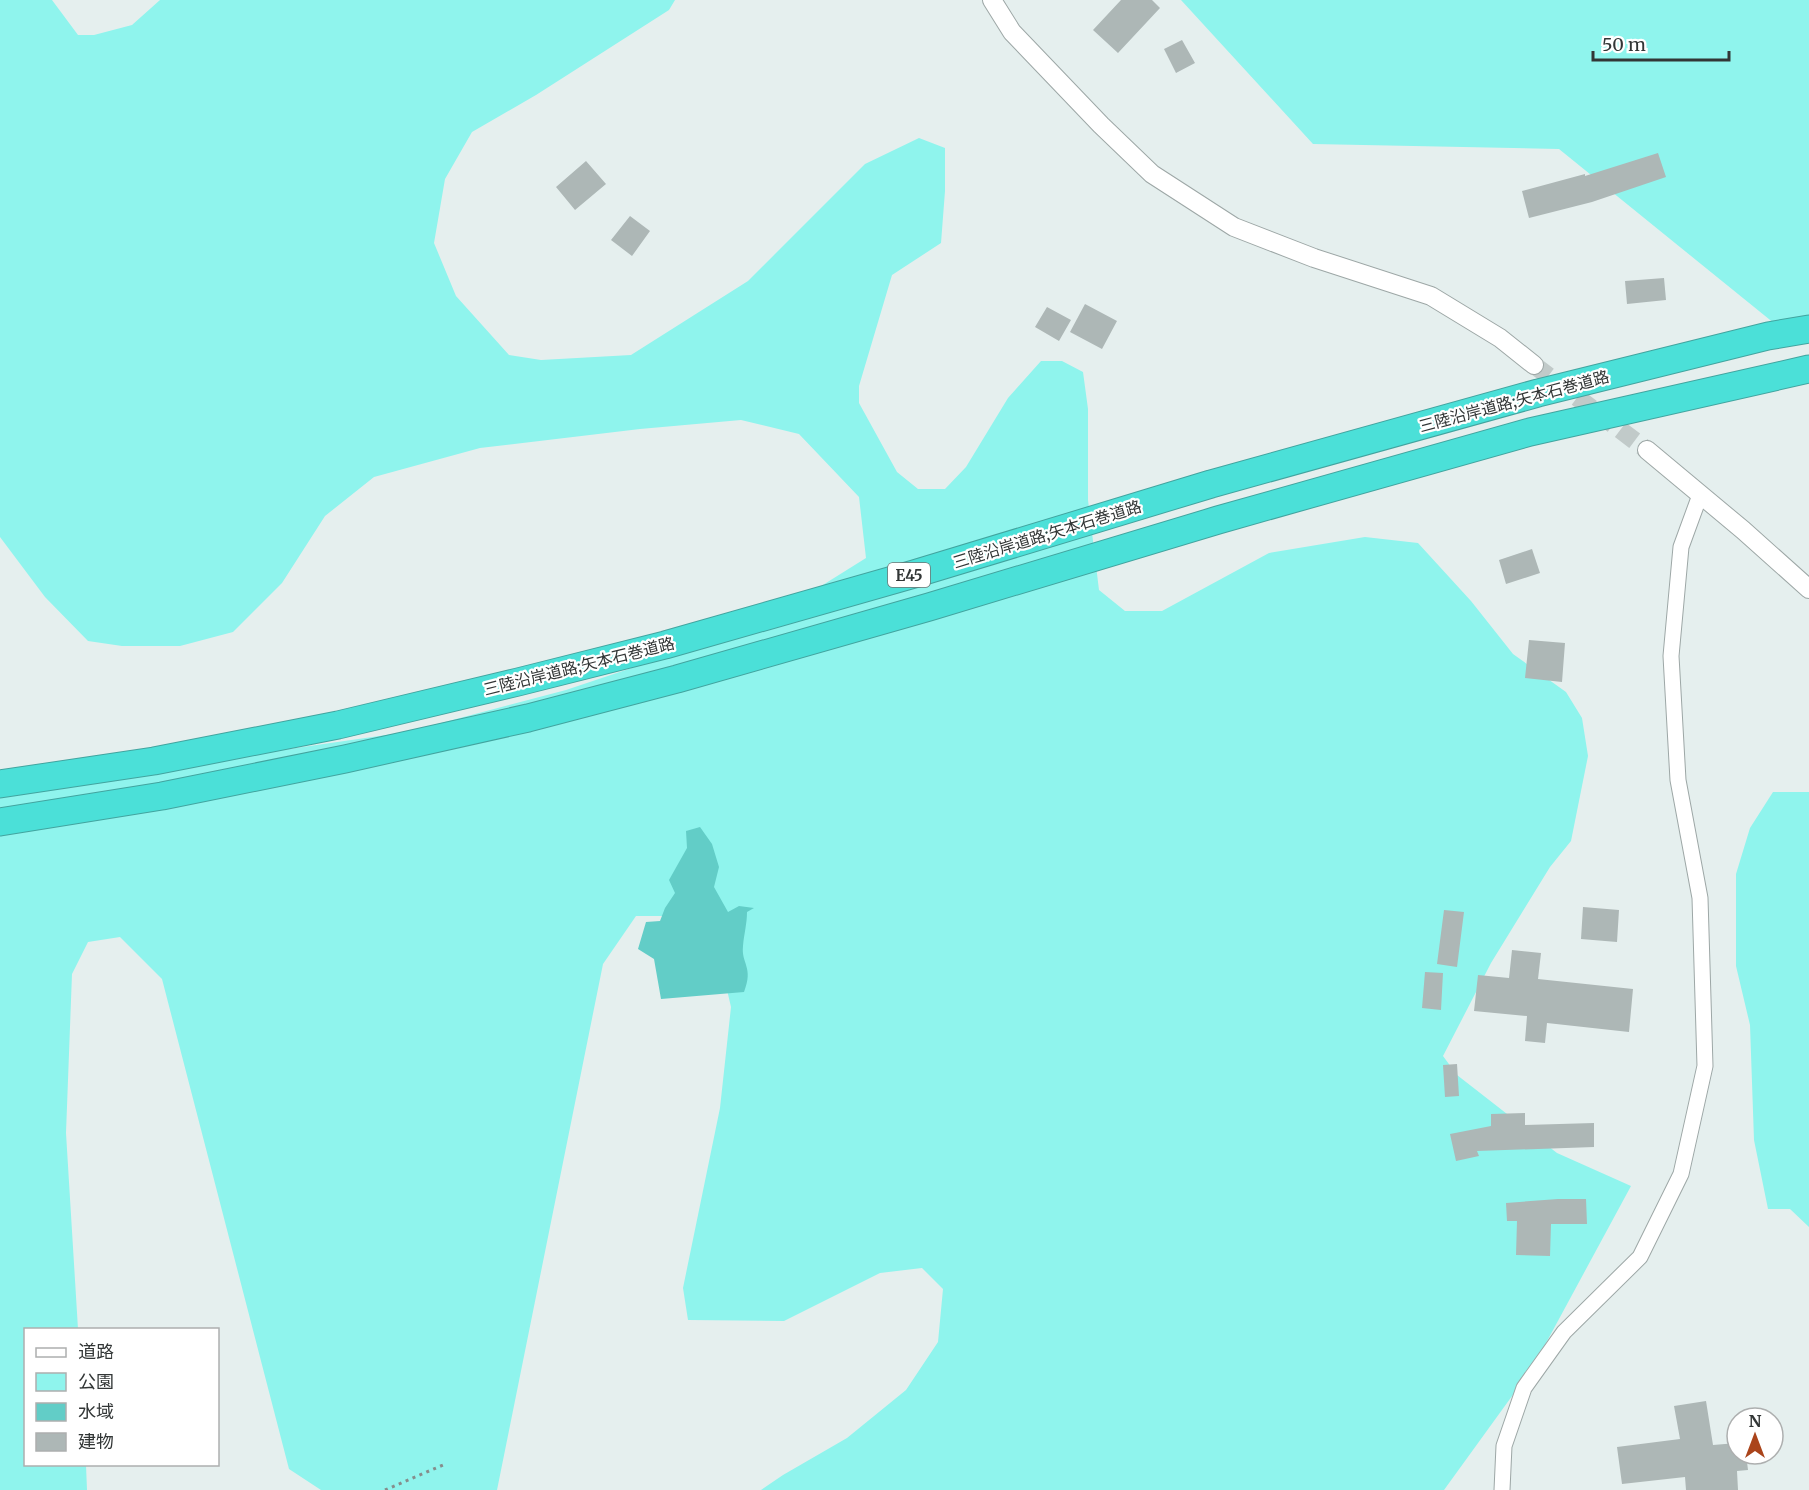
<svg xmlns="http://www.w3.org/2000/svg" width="1809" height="1490" font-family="Merriweather,'Noto Sans JP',serif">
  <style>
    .green { fill: #8ff4ed }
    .water { fill: #62cdc7 }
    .building { fill: #adb7b6 }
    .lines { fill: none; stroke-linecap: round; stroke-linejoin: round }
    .tertiary-tunnel { stroke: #c1cac9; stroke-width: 18; stroke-dasharray: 18 9; stroke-linecap: butt }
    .minor-casing { stroke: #9da7a6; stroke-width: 17 }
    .tertiary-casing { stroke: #9da7a6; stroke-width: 20 }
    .motorway-casing { stroke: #42a49f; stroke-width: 29 }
    .path { stroke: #868d8c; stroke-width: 3; stroke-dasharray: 3 4.5; stroke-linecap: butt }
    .minor { stroke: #fff; stroke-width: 15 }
    .tertiary { stroke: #fff; stroke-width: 18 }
    .motorway { stroke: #4be0d8; stroke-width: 27 }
    .labels { text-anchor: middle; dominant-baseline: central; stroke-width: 4.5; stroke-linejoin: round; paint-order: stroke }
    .shield { fill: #fff; stroke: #707272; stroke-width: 1.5 }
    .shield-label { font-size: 15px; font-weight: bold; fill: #323636 }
    .street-label { font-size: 16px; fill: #323636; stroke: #fff }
  </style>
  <rect width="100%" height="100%" fill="#e5efee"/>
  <!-- green -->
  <path class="green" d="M0,0H52L78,35H94L132,25L160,0H675L669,10L536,95L472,132L445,179L434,243L456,296L509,355L541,360L631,355L748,281L865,164L919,138L945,148V191L941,243L892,275L859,386V403L897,472L918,489H945L966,467L1008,398L1041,361H1062L1083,372L1088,409V500L1099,590L1125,611H1162L1269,553L1365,537L1418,543L1471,601L1513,654L1566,692L1582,718L1588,756L1571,841L1550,867L1491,963L1443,1056L1457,1075L1557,1153L1631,1186L1533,1367L1444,1490H761L783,1475L847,1438L906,1390L938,1342L943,1289L922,1268L880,1273L784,1321L688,1320L683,1288L720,1108L731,1007L721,964L667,916H636L603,964L497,1490H321L289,1469L162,979L120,937L88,942L72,974L66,1133L78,1329L26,1330V1464L86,1465L87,1490H0V775L226,758L407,732L566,690L757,626L866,558L859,497L799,434L741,420L640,429L480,448L374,477L325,516L282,583L233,632L180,646H122L88,641L45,597L0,537Z
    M1181,0H1809V328L1791,337L1559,149L1313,144Z
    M1773,792H1809V1227L1790,1209H1768L1754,1140L1750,1025L1736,966V874L1750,828Z"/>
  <!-- water -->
  <path class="water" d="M700,827L712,844L719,867L714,887L728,912L739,906L754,908L747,912C747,924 744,934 743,946C741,964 754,967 744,992L661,999L654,959L638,949L646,922L660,921L665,908L675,893L669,880L687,848L686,831Z"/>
  <!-- building -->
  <path class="building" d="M1121,0H1152L1160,8L1118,53L1093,30Z
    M1182,40L1195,63L1176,73L1164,49Z
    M1658,153L1666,177L1592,202L1529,218L1522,191L1585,174V176Z
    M586,161L606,184L575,210L556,187Z
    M630,216L650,231L632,256L611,240Z
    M1664,278L1666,300L1627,304L1625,281Z
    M1085,304L1117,321L1102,349L1070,332Z
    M1047,307L1071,320L1059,341L1035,327Z
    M1532,549L1540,573L1506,584L1499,560Z
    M1529,640L1565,643L1562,682L1525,678Z
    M1583,907L1619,910L1617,942L1581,939Z
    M1444,910L1464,912L1457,967L1437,964Z
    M1512,950L1541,953L1538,979L1633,989L1629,1032L1547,1023L1545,1043L1525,1041L1527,1016L1474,1011L1478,975L1509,978Z
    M1425,972L1443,973L1441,1010L1422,1008Z
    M1457,1064L1459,1096L1445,1097L1443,1065Z
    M1525,1113V1125L1594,1123V1147L1477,1151L1479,1156L1456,1161L1450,1134L1491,1126V1114Z
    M1558,1199H1586L1587,1224H1551L1550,1256L1516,1255L1517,1221H1507L1506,1203Z
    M1706,1401L1713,1445L1737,1443V1454H1746L1748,1470L1737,1471L1738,1490H1686L1685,1477L1622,1484L1617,1447L1680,1439L1674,1406Z"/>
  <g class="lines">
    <!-- tertiary-tunnel -->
    <path class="tertiary-tunnel" d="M1534,365L1647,450"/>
    <!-- minor casing -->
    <g class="minor-casing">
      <path id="minor" d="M1502,1490L1504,1446L1524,1388L1564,1332L1640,1257L1681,1174L1705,1066L1700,898L1678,780L1671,656L1681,547L1700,495"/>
    </g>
    <!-- tertiary casing -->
    <g class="tertiary-casing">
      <path id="tertiary" d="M992,0L1012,32L1101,125L1152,174L1234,227L1314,258L1431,296L1500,338L1534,365
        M1647,450L1743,530L1809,589"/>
    </g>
    <!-- motorway casing -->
    <g class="motorway-casing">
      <path id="motorway" d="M0,784L154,761L338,725L518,682L665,645L914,574L1211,484L1538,393L1768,336L1809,329
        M0,822L162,796L345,759L528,718L677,679L929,607L1218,520L1530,432L1809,369"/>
    </g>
    <!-- path -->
    <path class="path" d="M385,1490L443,1465"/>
    <!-- minor -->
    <use href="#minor" class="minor"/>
    <!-- tertiary -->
    <use href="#tertiary" class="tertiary"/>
    <!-- motorway -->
    <use href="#motorway" class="motorway"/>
  </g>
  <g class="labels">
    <!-- shield labels -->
    <rect class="shield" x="888" y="563" width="42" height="24" rx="4.5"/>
    <g class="shield-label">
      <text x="909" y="575">E45</text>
    </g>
    <!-- street labels -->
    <g class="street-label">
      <text transform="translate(1514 401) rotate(-15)">三陸沿岸道路;矢本石巻道路</text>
      <text transform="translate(1047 534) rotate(-17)">三陸沿岸道路;矢本石巻道路</text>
      <text transform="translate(579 666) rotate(-14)">三陸沿岸道路;矢本石巻道路</text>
    </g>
  </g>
  <!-- legend -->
  <rect x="24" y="1328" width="195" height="138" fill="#ffffff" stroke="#adafaf" stroke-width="1.5"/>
  <rect x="36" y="1348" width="30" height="9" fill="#ffffff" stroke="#adafaf" stroke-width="1.5"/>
  <text x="78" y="1358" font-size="18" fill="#323636">道路</text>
  <rect x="36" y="1373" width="30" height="18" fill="#8ff4ed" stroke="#adafaf" stroke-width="1.5"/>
  <text x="78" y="1388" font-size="18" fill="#323636">公園</text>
  <rect x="36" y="1403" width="30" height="18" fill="#62cdc7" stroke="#adafaf" stroke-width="1.5"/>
  <text x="78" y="1418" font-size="18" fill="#323636">水域</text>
  <rect x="36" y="1433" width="30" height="18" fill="#adb7b6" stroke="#adafaf" stroke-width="1.5"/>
  <text x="78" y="1448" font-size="18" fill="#323636">建物</text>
  <!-- north arrow -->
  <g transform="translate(1755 1436)"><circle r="28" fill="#ffffff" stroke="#adafaf" stroke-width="1.5"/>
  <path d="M0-4.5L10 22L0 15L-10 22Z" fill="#aa441b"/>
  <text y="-9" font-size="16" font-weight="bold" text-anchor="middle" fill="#323636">N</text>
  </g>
  <!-- scale -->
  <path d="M1593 51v9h136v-9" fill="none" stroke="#323636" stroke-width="3"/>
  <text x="1602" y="51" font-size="18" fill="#323636" stroke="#ffffff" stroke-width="4.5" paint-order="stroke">50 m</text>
</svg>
